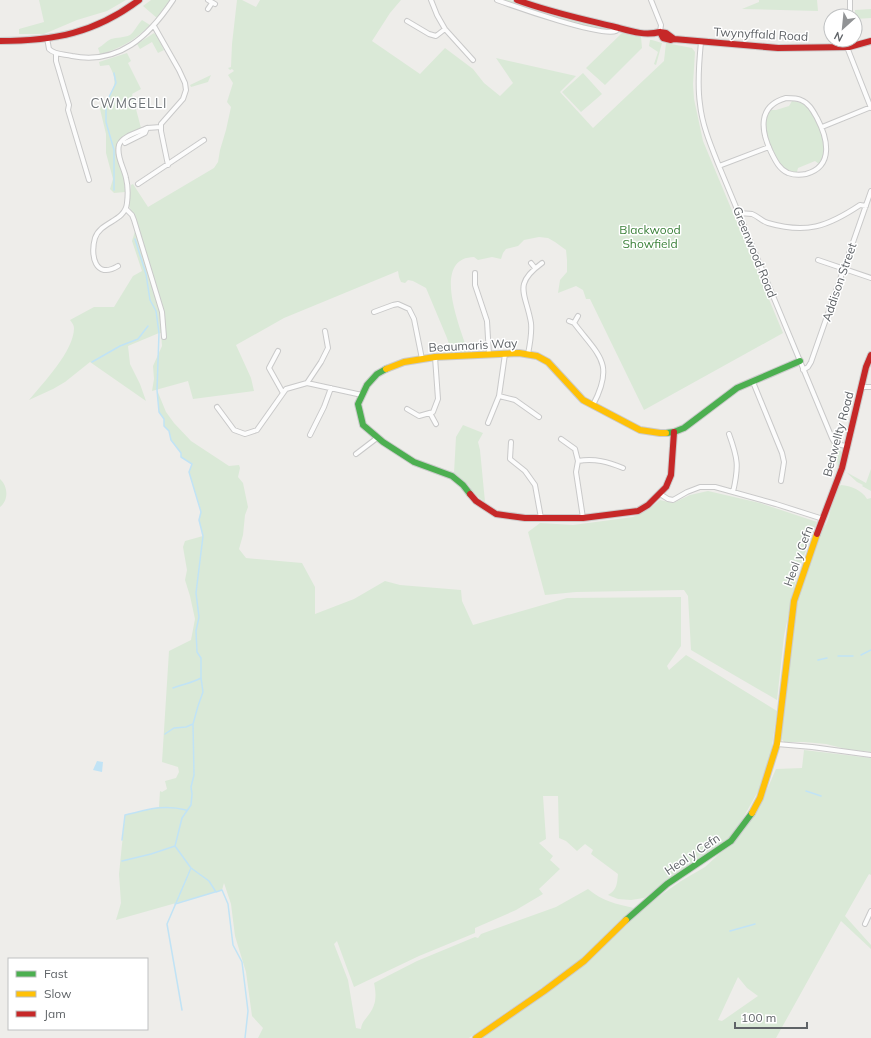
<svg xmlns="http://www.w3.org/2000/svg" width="871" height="1038" font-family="Mulish,sans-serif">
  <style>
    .green { fill: #dae9d7; fill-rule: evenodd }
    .water { fill: #c1e3f5 }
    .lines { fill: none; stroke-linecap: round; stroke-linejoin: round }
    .stream { stroke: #c1e3f5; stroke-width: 1.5 }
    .street-casing { stroke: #c9c9c9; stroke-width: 6 }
    .fast-casing { stroke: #cbcbcb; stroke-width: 8 }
    .slow-casing { stroke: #cbcbcb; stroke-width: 8 }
    .jam-casing { stroke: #cbcbcb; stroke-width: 8 }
    .street { stroke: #fcfcfc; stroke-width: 4 }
    .fast { stroke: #4caf50; stroke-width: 6 }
    .slow { stroke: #ffc107; stroke-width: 6 }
    .jam { stroke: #c62828; stroke-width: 6 }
    .labels { text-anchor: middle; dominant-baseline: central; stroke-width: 3; stroke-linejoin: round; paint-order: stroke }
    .street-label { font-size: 12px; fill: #5f6367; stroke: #fff }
    .park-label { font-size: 12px; fill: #3d823b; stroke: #fff }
    .neighbourhood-label { font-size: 13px; letter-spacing: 1px; fill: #707579; stroke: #fff }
  </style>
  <rect width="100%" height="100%" fill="#eeedea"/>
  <!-- green -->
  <path class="green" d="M39,0H126L107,11L77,20L44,34H19V29L44,22Z
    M151,0H170L157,18L143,6Z
    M237,0H242L256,7L260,0H401L390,13L372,41L420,74L445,48L473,69L484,83L500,96L513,83L496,58L576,76L560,92L593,128L664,61L666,43L692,48L695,52L693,84L694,99L703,141L783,333L644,410L590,299H586L583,290L576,286L558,293L560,280L567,272V260L566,250L555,242L548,238L539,237L524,240L518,246L506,249L503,253L501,259L492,257L478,260L474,257C430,258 461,330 468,352L446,353L449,344L447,338L426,288L413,281L408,280L405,283L401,282L399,277L398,271L284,318L236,345L251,378L254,391L193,399L188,381L152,391L154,379L153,366L162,346L161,333H159L128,346L130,364L140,384L146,401L90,362L65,382L53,389L29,400C43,383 74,351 74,328C74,325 72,323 70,320L94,307H114L133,276L142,271L132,241L137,225L129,206L131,185L133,184L148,207L214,168L218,162L220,150L226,130L231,107L227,102L233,83L228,75L234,71L232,69L230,70L228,68L231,67L232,44Z
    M503,0H510L550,15L613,30C575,27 538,13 503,0Z
    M759,0H817L818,11L742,9L759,2Z
    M871,9V18L855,19V10Z
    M142,20L150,25C135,40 120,49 100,54L98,48C103,46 106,41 111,39C117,37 124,38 130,35C135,31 137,25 142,20Z
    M154,33L157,36L164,50L158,53L152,42L140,49L137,44Z
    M622,33L641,37L642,48L605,85L586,68Z
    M650,40H652L662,43L656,65L654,64L658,52L649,46Z
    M127,53L131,61L128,63L141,89L132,94L141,128L122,138L117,144L116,152L124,176L125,192L114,193L110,189L113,179L106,153V134L100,109C111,92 121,86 109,65L100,66L99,62Z
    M583,73L602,94L581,112L562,92Z
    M211,75L208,82L191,87L190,85Z
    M792,101C798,102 803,103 807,106C814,112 826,137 825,146C825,153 822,158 819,164L815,161L798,168L797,172C791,172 787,171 782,167C776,162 766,136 765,128C765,121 767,116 770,110H776L789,106Z
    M157,390L166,412L174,423L191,441L229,466L239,465L240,468L238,477L243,483L248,507L245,515L243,535L239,549L246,558L302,563L315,587V614L354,599L385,581L400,585L461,590L462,601L473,625L567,598L681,597V646L667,666L669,670L686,655L777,711L771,753L760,788L743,818L733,833L722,845L697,860L644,898L631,900L618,899L608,895C617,890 617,884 618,874L591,854L593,850L585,844L577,851L566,841L559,838L558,796H543L546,839L539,843L553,856L550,860L560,869L539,889L543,894L516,910L475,928V933L419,956L354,987L337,941L334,944L348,980L356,1028L361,1029C362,1023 363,1022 367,1017C376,1006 377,997 374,983L417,961L475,937L478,938L481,934L556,907L588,889C602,901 616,904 634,908L577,963L469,1038H258L263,1028L252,1016L246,972L235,936L231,904L224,883L222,890L116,920L121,903L119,874L125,815L159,807L160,791L162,792L167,789L165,781L176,778L179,772L178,767L162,762L169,651L191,640L195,619L190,596L185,580L187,570L183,547L185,541L203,536L199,520L201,511L189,472L192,464L181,457V453L171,440L169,431L164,426V419L159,412Z
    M463,425L483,433L478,442L480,450L485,502L473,493L469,485L454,473L456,437Z
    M831,443C835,447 839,447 842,453L838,470L837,458Z
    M871,469V491L862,486L863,485L857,482L846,472L866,483Z
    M0,479C8,486 9,500 0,507Z
    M841,485C851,486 862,490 867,499L871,498V752L846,749L826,744L804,742H784L781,738L788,664L796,603L804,578L821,530C834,520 828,495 841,485Z
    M708,491L760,503L817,522L797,574L784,636L777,700L691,650L688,596L684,590L576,592L545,595L528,532L540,523L573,525L633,517L649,509L660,500L673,503L690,495Z
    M804,750L871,758V875L869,874L845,916L871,945V949L841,921L776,1038H482L580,968L651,902L681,881L705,867L742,833L759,808L776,769L802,768ZM738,977L747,988L758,996L722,1021L718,1020Z"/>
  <!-- water -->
  <path class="water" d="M97,761L103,762L102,772L93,770Z"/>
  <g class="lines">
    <!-- stream -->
    <path class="stream" d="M114,190V150L106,122V103L116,83L114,73
      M135,239L146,274L150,300L156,311L159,333L157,390L159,412L164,419V426L169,431L171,440L181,453V457L192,464L189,472L201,512L199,520L203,536L196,593L199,617L196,631L197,652L201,658V678L203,692L198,706L193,724L194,775L191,787L192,794L191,805L182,818L175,846L191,868L209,881L216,892L222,890L228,904L233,945L242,962L248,1011L245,1038
      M92,362L120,346L138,339L148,326
      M861,655L871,650
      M838,656H853
      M818,660L827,658
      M173,688C183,684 192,683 201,678
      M165,734L174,728L186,727L193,724
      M806,791L821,796
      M122,840L125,815C147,810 163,804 186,810
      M122,861L151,854L175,846
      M175,904L215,892
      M730,931L755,924
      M182,1010L167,924L191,868"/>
    <!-- street casing -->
    <g class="street-casing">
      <path id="street" d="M208,0L215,4
        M431,0L437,15L445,29L473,60
        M497,0C516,7 601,37 616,31L617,28
        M651,0L661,25L660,32
        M208,9L212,3
        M850,16V0
        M407,21L429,34L436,36L445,29
        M154,26L179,70L185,83L186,90L183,99L161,124V131L168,165
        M47,38L49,49C55,55 64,54 72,56C119,65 149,36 173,0
        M701,42C699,62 697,84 700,104C702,125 711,146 719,166L832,438C835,445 840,445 847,446
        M847,47L871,108
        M56,53V61L69,105L68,110L89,180
        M786,98C791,98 797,98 801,100C809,103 813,111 817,118C827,137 835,166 806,174C801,175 794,175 788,173C779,169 775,160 771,152C761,131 757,106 786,98Z
        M822,127L871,107
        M125,143L145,133L147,128L161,127
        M719,166L769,147
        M138,184L204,140
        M126,209L132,215L134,220L162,312L164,337
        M739,213C743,214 748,213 752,214C758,216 761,221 768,223C806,234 827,227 860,205L866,206
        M818,260L871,278
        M531,263L535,268
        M118,266C95,280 90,255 95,238C101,221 125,222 127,203C128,195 128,186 126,178C124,168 116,156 119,145C122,136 139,132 147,128
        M475,273V285L487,321L489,355
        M374,312L393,305L398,304L409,309L414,319L422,359
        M569,321L574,323C599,356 615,363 593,405
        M574,323L578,316
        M278,351L269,368L283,393
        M528,354C530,344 532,333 531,323C526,293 512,285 542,263
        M803,370L808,367L811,362L871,191
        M753,382L782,453L784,462L781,481
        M307,383L321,362L328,348L325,331
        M862,387H871
        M499,396L515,400L539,417
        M217,407L234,430L245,434L257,430L286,389L307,383L362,395
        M407,409L419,416L433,412L438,399L435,357
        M430,413L436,424
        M488,423L499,396L505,354
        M729,434C738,459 739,466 733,492
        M310,435L324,407L331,388
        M561,439L575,449L578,461L576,472L583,518
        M511,442L510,459L525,471L535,485L541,518
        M356,454L377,438
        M578,461C595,458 608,462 623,468
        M660,494L668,499L673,500L687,492L700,487H715L776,504L823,519
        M777,744L812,747L871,755
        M865,924L871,911"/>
    </g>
    <!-- fast casing -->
    <g class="fast-casing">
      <path id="fast" d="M386,369L377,374L367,385L358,404L363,425L383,442L414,462L452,476L463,485L470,494
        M666,433L674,432L684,428L737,388L800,361
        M626,920L667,884L731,841L752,813"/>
    </g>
    <!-- slow casing -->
    <g class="slow-casing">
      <path id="slow" d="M386,369L404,362L435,357L519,353L537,356L548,362L583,400L640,430L660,433H666
        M752,813L760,798L777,744L794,601L817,534
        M476,1038L544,991L584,961L626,920"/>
    </g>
    <!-- jam casing -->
    <g class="jam-casing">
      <path id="jam" d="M517,0C549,12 582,19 615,27C630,31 644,36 660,32
        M660,32L663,38L671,40L674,39L778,48L849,47L871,41
        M660,32L666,33L674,39
        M0,41C54,41 95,33 139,0
        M470,494L476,501L496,514L525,518H583L638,511L648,505L666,487L671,475L674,432
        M817,534L842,468L866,367L871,355"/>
    </g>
    <!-- street -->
    <use href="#street" class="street"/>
    <!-- fast -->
    <use href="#fast" class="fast"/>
    <!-- slow -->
    <use href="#slow" class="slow"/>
    <!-- jam -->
    <use href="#jam" class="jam"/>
  </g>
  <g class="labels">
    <!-- street labels -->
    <g class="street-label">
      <text transform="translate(761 34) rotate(3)">Twynyffald Road</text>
      <text transform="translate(755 252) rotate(68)">Greenwood Road</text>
      <text transform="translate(839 282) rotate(-71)">Addison Street</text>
      <text transform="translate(473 345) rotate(-3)">Beaumaris Way</text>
      <text transform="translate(838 434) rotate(-75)">Bedwellty Road</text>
      <text transform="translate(798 556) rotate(-70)">Heol y Cefn</text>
      <text transform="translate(692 854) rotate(-34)">Heol y Cefn</text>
    </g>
    <!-- park labels -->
    <g class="park-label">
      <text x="650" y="229">Blackwood<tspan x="650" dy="14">Showfield</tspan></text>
    </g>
    <!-- neighbourhood labels -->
    <g class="neighbourhood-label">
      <text x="129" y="103">CWMGELLI</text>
    </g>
  </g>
  <!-- legend -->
  <rect x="8" y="958" width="140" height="72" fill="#ffffff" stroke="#bfc1c2"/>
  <rect x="16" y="971" width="20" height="6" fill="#4caf50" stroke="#bfc1c2"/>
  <text x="44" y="978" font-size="12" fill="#5f6367">Fast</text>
  <rect x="16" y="991" width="20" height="6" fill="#ffc107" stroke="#bfc1c2"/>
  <text x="44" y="998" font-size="12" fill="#5f6367">Slow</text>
  <rect x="16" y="1011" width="20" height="6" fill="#c62828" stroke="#bfc1c2"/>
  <text x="44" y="1018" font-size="12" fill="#5f6367">Jam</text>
  <!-- north arrow -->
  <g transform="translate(843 28) rotate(207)"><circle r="19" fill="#ffffff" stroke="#bfc1c2"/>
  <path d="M0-3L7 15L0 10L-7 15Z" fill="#919395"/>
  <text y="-6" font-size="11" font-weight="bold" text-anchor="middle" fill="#5f6367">N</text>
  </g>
  <!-- scale -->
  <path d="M735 1022v6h72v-6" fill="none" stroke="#5f6367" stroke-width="2"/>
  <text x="741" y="1022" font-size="12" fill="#5f6367" stroke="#ffffff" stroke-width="3" paint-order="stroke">100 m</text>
</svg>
